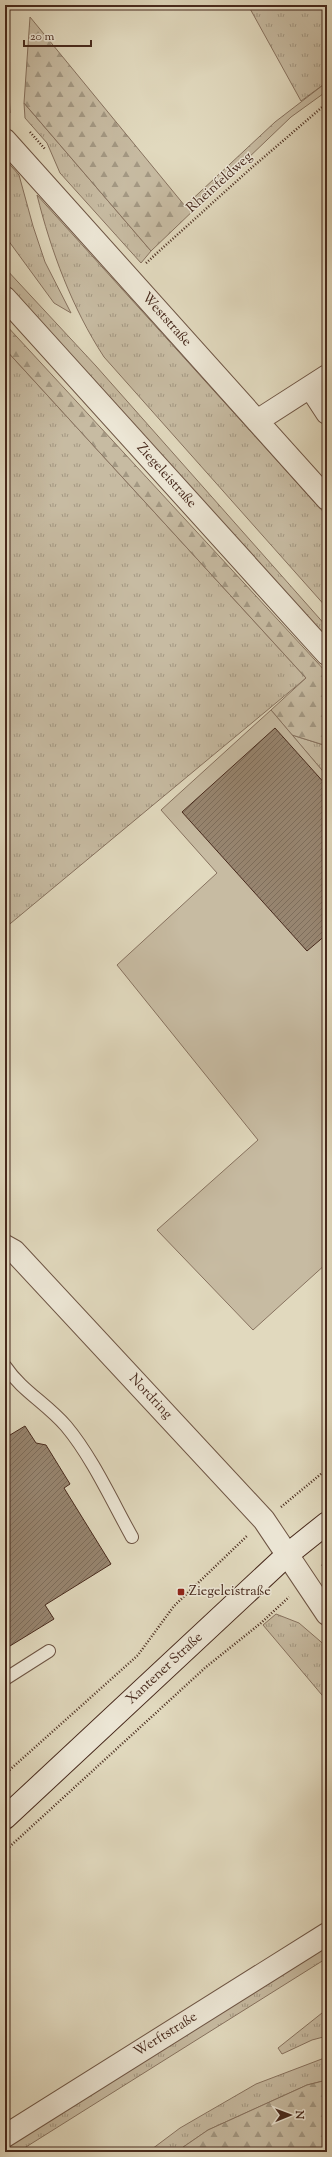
<svg xmlns="http://www.w3.org/2000/svg" width="332" height="2157" font-family="'Sorts Mill Goudy',serif">
  <style>
    .grass { fill: url(#grass-tufts); stroke: #87725f }
    .forest { fill: url(#forest-firs); stroke: #87725f }
    .garden { fill: #c7bba2; stroke: #87725f }
    .building { fill: url(#building-hatch); stroke: #47291c }
    .lines { fill: none; stroke-linecap: round; stroke-linejoin: round }
    .lane-casing { stroke: #6e5544; stroke-width: 14 }
    .street-casing { stroke: #6e5544; stroke-width: 24 }
    .secondary-casing { stroke: #47291c; stroke-width: 24 }
    .path { stroke: #47291c; stroke-width: 2.5; stroke-dasharray: 1 2; stroke-linecap: butt }
    .lane { stroke: #ece6d5; stroke-width: 12 }
    .street { stroke: #ece6d5; stroke-width: 22 }
    .secondary { stroke: #ece6d5; stroke-width: 22 }
    .poi-dot { fill: #8f2418; stroke: #ece6d5; stroke-width: 1.5 }
    .labels { text-anchor: middle; dominant-baseline: central; stroke-width: 3; stroke-linejoin: round; paint-order: stroke }
    .street-label { font-size: 14px; fill: #47291c; stroke: #ece6d5 }
    .poi-label { font-size: 14px; fill: #47291c; stroke: #ece6d5; text-anchor: start }
  </style>
  <defs>
    <pattern id="grass-tufts" width="24" height="20" patternUnits="userSpaceOnUse"><rect width="24" height="20" fill="#c7bba2"/><path d="M3 7l-1-3M5 7V3M7 7l1-3M15 17l-1-3M17 17v-4M19 17l1-3" fill="none" stroke="#a39883"/></pattern>
    <pattern id="forest-firs" width="22" height="20" patternUnits="userSpaceOnUse"><rect width="22" height="20" fill="#c7bba2"/><path d="M5 1l3.5 6h-7zM16 11l3.5 6h-7z" fill="#a39883"/></pattern>
    <pattern id="building-hatch" width="6" height="6" patternUnits="userSpaceOnUse"><rect width="6" height="6" fill="#978570"/><path d="M-1 1l2-2M0 6l6-6M5 7l2-2" fill="none" stroke="#7d6d5b"/></pattern>
  </defs>
  <rect width="100%" height="100%" fill="#e1d9be"/>
  <filter id="stains"><feTurbulence type="fractalNoise" baseFrequency=".005" numOctaves="4"/><feColorMatrix values="0 0 0 0 .2 0 0 0 0 .09 0 0 0 0 .02 0 0 0 .5 -.17"/></filter>
  <radialGradient id="worn" r=".72"><stop offset=".6" stop-color="#630" stop-opacity="0"/><stop offset="1" stop-color="#630" stop-opacity=".3"/></radialGradient>
  <!-- grass -->
  <path class="grass" d="M248,5H327V82L301,101Z
    M7,51L10,113L5,111Z
    M24,103L151,251L141,263L60,173L47,143L25,118Z
    M5,159L19,175L33,226L45,262L71,313L54,303L5,236Z
    M37,195L327,516V608L104,357C72,308 51,251 37,195Z
    M5,268L96,366L327,627V638L5,292Z
    M5,349L306,678L5,928Z
    M292,735L327,746V776Z
    M276,1614L299,1623L327,1647V1701L263,1625Z
    M327,1945V1958L18,2152H5V2149Z
    M327,2009V2036L312,2040L282,2054L278,2048Z
    M327,2057V2080L307,2085L208,2130L176,2152H148L180,2128L256,2084Z"/>
  <!-- forest -->
  <path class="forest" d="M30,17L185,206L275,122L327,82V91L291,117L151,251L24,103Z
    M5,324L327,673V746L292,735L271,710L306,678L5,349Z
    M327,2080V2147L305,2152H176L208,2130L307,2085Z"/>
  <!-- garden -->
  <path class="garden" d="M271,710L327,776V1263L253,1330L157,1230L258,1140L117,965L217,873L161,810Z"/>
  <!-- building -->
  <path class="building" d="M275,728L327,786V934L307,951L182,812Z
    M25,1426L36,1443L46,1445L70,1484L64,1488L111,1564L45,1605L54,1619L5,1649V1438Z"/>
  <g class="lines">
    <!-- lane casing -->
    <g class="lane-casing">
      <path id="lane" d="M5,1366C22,1391 46,1403 66,1426C92,1457 112,1501 132,1537
        M5,1679L49,1651"/>
    </g>
    <!-- street casing -->
    <g class="street-casing">
      <path id="street" d="M5,140L327,499
        M5,298L327,654
        M310,387L327,413
        M257,421L327,376
        M5,1246L14,1251L264,1520L327,1614
        M5,2136L327,1934"/>
    </g>
    <!-- secondary casing -->
    <g class="secondary-casing">
      <path id="secondary" d="M5,1818L287,1555L327,1523"/>
    </g>
    <!-- path -->
    <path class="path" d="M30,132L45,149
      M146,263L249,170L327,103
      M281,1507L327,1469
      M322,1566L327,1562
      M5,1774L138,1655L174,1606L248,1535
      M5,1851L206,1667L261,1623L289,1597"/>
    <!-- lane -->
    <use href="#lane" class="lane"/>
    <!-- street -->
    <use href="#street" class="street"/>
    <!-- secondary -->
    <use href="#secondary" class="secondary"/>
  </g>
  <!-- markers -->
  <rect class="poi-dot" x="177" y="1588" width="8" height="8" rx="2"/>
  <g class="labels">
    <!-- street labels -->
    <g class="street-label">
      <text transform="translate(220 183) rotate(-42)">Rheinfeldweg</text>
      <text transform="translate(166 320) rotate(48)">Weststraße</text>
      <text transform="translate(166 476) rotate(48)">Ziegeleistraße</text>
      <text transform="translate(150 1397) rotate(47)">Nordring</text>
      <text transform="translate(165 1669) rotate(-43)">Xantener Straße</text>
      <text transform="translate(166 2035) rotate(-32)">Werftstraße</text>
    </g>
    <!-- poi labels -->
    <g class="poi-label">
      <text x="189" y="1592">Ziegeleistraße</text>
    </g>
  </g>
  <!-- margin -->
  <rect width="332" height="2157" fill="none" stroke="#e1d9be" stroke-width="20"/>
  <rect x="6" y="6" width="320" height="2145" fill="none" stroke="#47291c" stroke-width="2"/>
  <rect x="10" y="10" width="312" height="2137" fill="none" stroke="#47291c"/>
  <!-- north arrow -->
  <g transform="translate(290 2115) rotate(89)" stroke="#ece6d5" stroke-width="3" paint-order="stroke">
  <path d="M0-3L7 15L0 10L-7 15Z" fill="#47291c"/>
  <text y="-6" font-size="11" font-weight="bold" text-anchor="middle" fill="#47291c">N</text>
  </g>
  <!-- scale -->
  <path d="M24 40v6h67v-6" fill="none" stroke="#47291c" stroke-width="2"/>
  <text x="30" y="40" font-size="12" fill="#47291c" stroke="#ece6d5" stroke-width="3" paint-order="stroke">20 m</text>
  <rect width="100%" height="100%" filter="url(#stains)"/>
  <rect width="100%" height="100%" fill="url(#worn)"/>
</svg>
